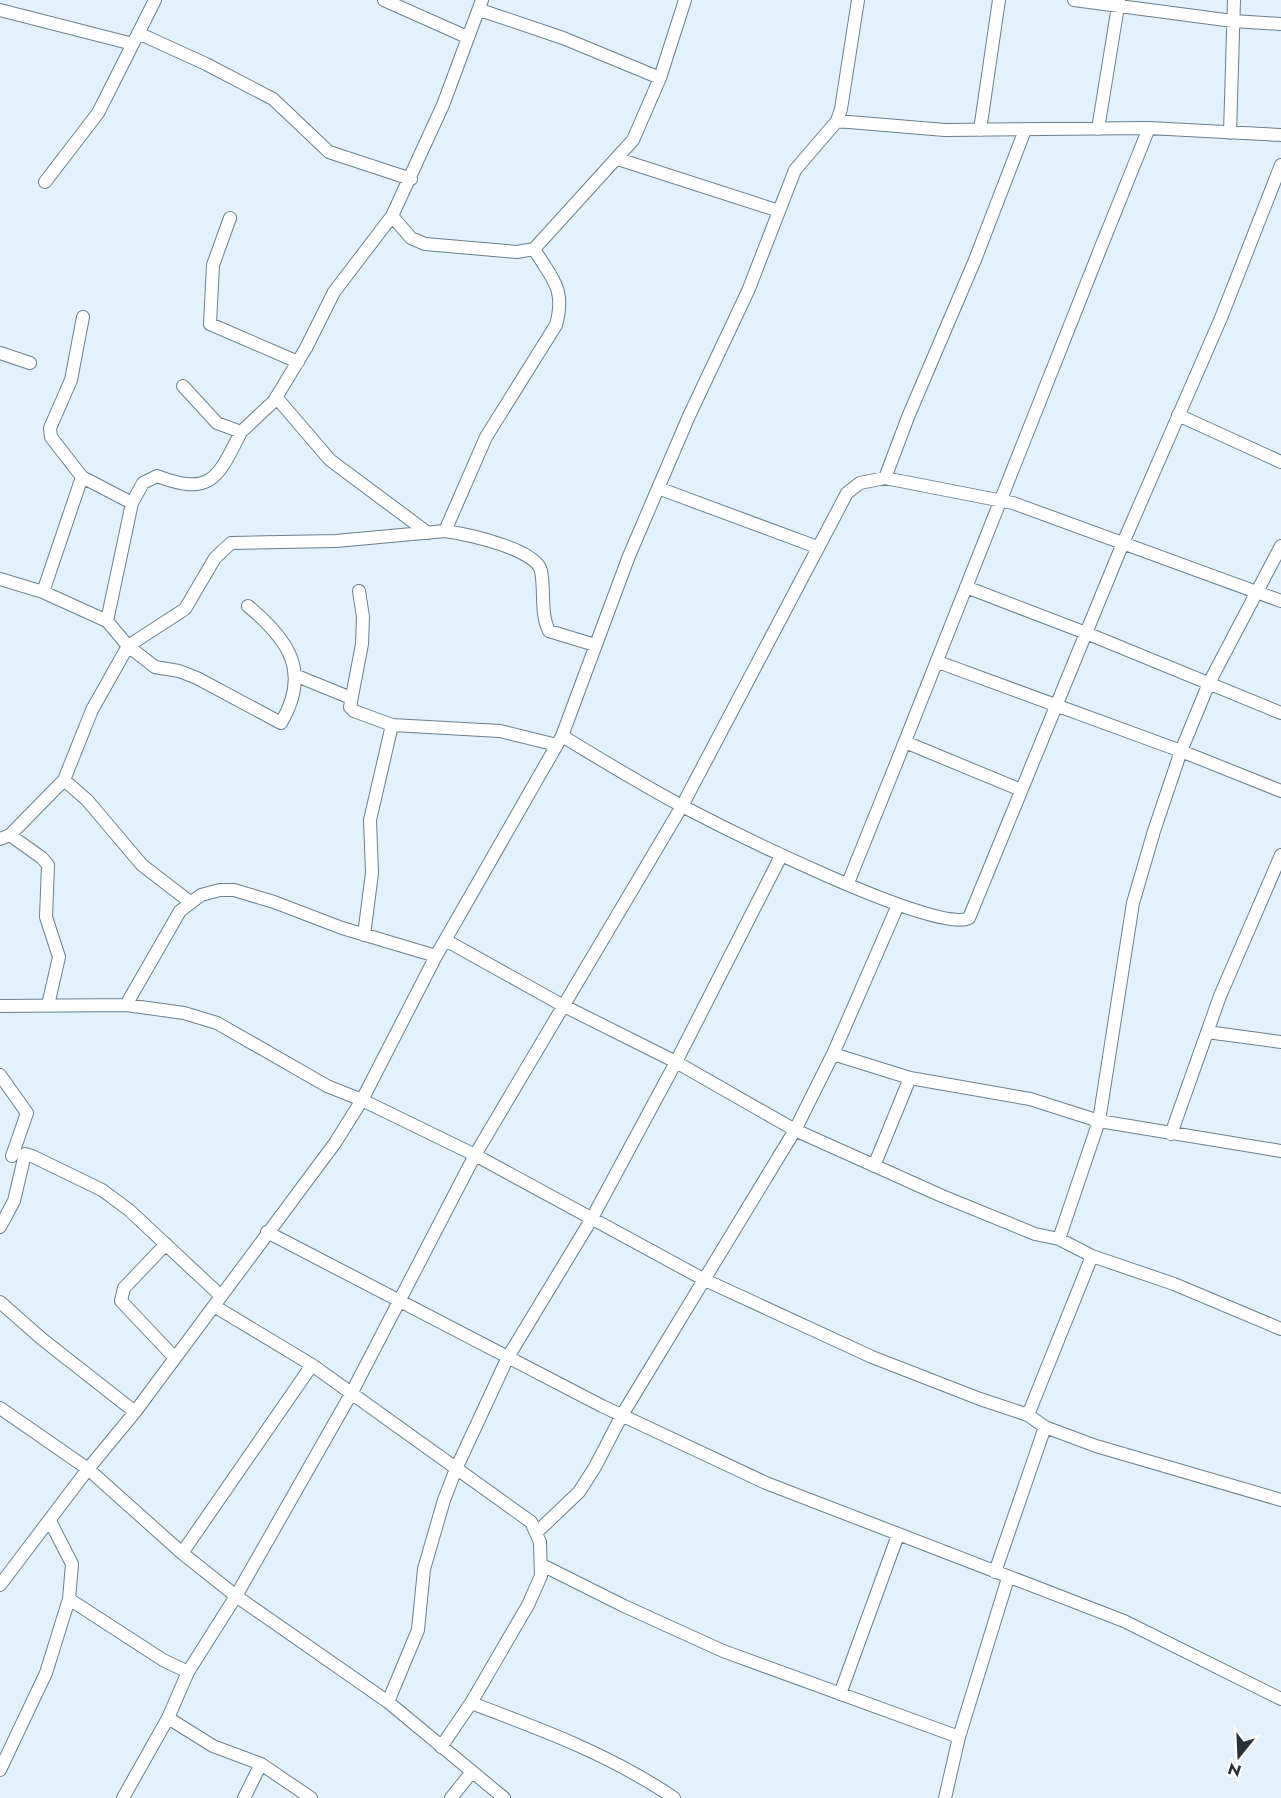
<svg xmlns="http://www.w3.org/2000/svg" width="1281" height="1798" font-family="Jost,sans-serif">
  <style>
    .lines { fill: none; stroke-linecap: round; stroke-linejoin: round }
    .minor-casing { stroke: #698090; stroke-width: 14 }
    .minor { stroke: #fff; stroke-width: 12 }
  </style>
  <rect width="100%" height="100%" fill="#e2f1fb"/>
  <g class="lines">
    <!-- minor casing -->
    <g class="minor-casing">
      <path id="minor" d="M384,0L467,37
        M1074,0L1233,21L1281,24
        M0,10L133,44
        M480,10L563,38L660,78
        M138,33L206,64L273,99L329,152L411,179
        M837,121L945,130L1149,128L1281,135
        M1098,129L1119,0
        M980,130L999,0
        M1230,133L1234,0
        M618,159L779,211
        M45,182L98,113L155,0
        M392,216L411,238L425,244L517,252L534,249L633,140L660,78L685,0
        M230,218L213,265L210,324L298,362
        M534,249C552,279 566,288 556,325L486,437L445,531C466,534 537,549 541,571C545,590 540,613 549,631L595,645
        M83,317L71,380L50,428L51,437L82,477L132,503
        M0,353L30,363
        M183,386L217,423L241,432L274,401L306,348L334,292L392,216L443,105L482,0
        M276,397L330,460L428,533
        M1178,415L1281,462
        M885,478L908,417L975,260L1025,130
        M658,488L817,547
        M0,579L43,592L107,621L128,646L155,667L179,671L197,678L281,723C311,672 289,640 248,606
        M966,587L1086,633L1281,713
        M359,591L363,617L362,644L350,707L354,711L392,725
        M43,592L82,477
        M107,621L132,503L143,483L157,476C212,497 218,477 241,432
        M938,662L1181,751L1281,791
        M297,676L351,698
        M562,736C602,760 642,785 684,807C724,828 937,935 969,918L1123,543L1221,318L1281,165
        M905,742L1021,790
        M64,780L87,800L142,865L190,902
        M10,835L42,858L48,865L46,917L59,957L48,1005
        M0,839L10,835L64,780L92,710L128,646L185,609L215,558L231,543L336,541L445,531
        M848,883C950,632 1047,379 1149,128
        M364,935L372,873L370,820L392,725L500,731L557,745
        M447,941L562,1005L676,1062L795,1130L942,1196L1035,1234L1059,1239L1092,1256L1174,1284L1281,1329
        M126,1005L180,911L201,895L220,890H234L274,902L342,928L436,956
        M0,1006L126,1005L184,1013L217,1023L327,1086L362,1100L475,1155L705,1280L872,1357L980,1399L1028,1415L1045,1427L1096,1446L1281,1500
        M1207,1032L1281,1042
        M833,1054L910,1078
        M0,1075L27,1113L12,1156
        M1171,1134L1220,996L1281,855
        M874,1166L910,1078L1030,1099L1099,1121L1281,1151
        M0,1227L14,1201L25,1154L32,1156L102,1190L129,1210L221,1296
        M267,1232L602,1406L766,1483L1124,1621L1281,1699
        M1059,1239L1099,1121L1133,903L1154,831L1181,751L1209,683L1281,546
        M166,1244L124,1288L121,1301L175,1358
        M0,1302L42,1339L135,1412
        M214,1306L312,1365L531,1522L540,1542L541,1576L528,1605L471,1703L441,1747
        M0,1408L88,1469L182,1553L236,1596L388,1702L504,1798
        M1028,1415L1092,1256
        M537,1532L579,1492L595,1467L622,1415L795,1130L833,1054L898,905
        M182,1553L312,1365
        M542,1565L624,1606L723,1651L959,1737
        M995,1572L1045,1427
        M0,1585L88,1469L135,1412L335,1143L362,1100L436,956L562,736L629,556L689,416L748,291L795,170L837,121L841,109L858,0
        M69,1599L163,1660L188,1672
        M840,1694L898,1535
        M388,1702L418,1630L424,1569L444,1500L456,1469L508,1357L591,1220L676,1062L781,856
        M471,1703C543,1730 611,1755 674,1798
        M168,1718L213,1746L261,1764L311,1798
        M0,1770L46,1673L69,1599L72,1564L50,1521
        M123,1798L168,1718L188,1672L236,1596L351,1394L475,1155L682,806L847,493L860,483L885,478L1013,503L1281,601
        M244,1798L261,1764
        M451,1798L471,1773
        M945,1798L959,1737L1008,1578"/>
    </g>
    <!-- minor -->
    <use href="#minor" class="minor"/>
  </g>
  <!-- north arrow -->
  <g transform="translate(1239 1756) rotate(198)" stroke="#ffffff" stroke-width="4.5" paint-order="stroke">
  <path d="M0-4.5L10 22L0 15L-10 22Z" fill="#263037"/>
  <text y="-9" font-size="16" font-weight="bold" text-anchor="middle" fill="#263037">N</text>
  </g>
</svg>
